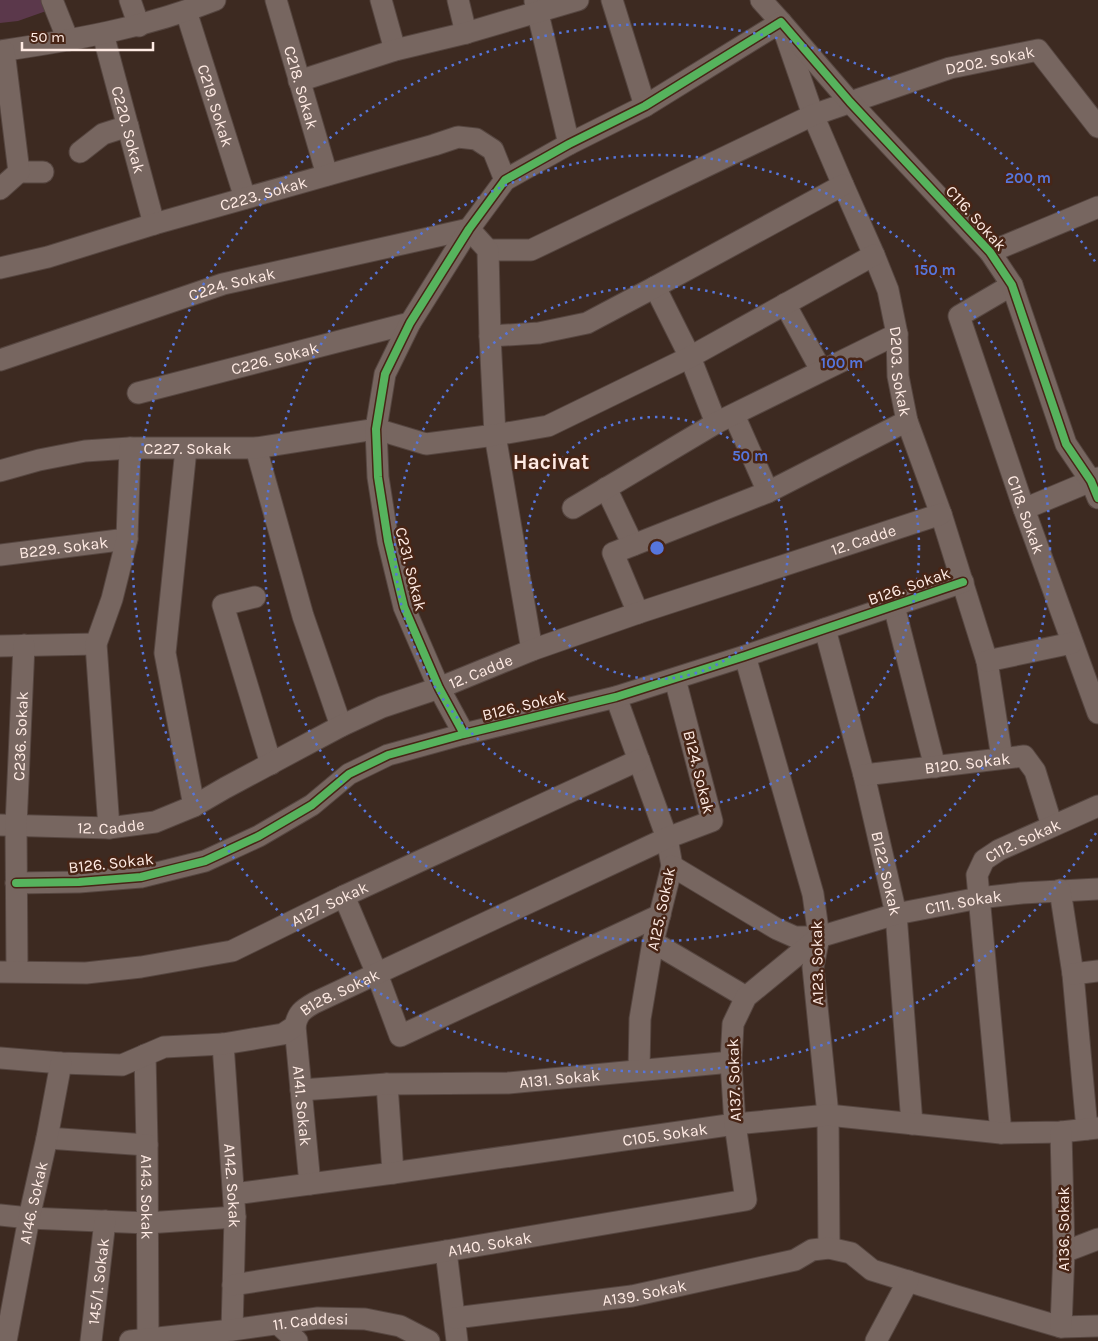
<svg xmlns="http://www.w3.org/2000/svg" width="1098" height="1341" font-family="Karla,sans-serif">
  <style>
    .green { fill: #5b384b }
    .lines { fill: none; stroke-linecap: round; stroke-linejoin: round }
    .minor-casing { stroke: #564640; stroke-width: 23 }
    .minor { stroke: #776660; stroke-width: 21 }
    .cycleway-casing { stroke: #482516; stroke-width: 11 }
    .cycleway { stroke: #56b35d; stroke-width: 8 }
    .ring { fill: none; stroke: #5675db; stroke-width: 2.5; stroke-dasharray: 2.5 5 }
    .labels { text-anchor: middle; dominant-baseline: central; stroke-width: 5; stroke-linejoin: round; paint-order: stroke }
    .street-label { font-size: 16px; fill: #ffebe4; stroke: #482516 }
    .district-label { font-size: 21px; font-weight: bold; fill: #ffebe4; stroke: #482516 }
    .centre { fill: #5675db; stroke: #482516; stroke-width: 2.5 }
    .ring-label { font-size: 15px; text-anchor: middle; font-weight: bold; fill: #5675db; stroke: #482516; stroke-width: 5; stroke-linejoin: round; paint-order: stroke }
  </style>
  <rect width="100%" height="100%" fill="#3d2a21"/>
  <!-- green -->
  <path class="green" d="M0,0H45L49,10L18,21L0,23Z"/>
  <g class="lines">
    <!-- minor casing -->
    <g class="minor-casing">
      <g id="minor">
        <path d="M52,0L68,40"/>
        <path d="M130,0L139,26"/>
        <path id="s1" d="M276,0L327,175"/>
        <path d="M381,0L395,50"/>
        <path d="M458,0L466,33"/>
        <path d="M612,0L645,106"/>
        <path id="s2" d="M761,0L781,22L813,115L843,185L874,255L888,290L897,334L898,376L907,421L941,514L987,661L1002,758"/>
        <path d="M535,1L569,144"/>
        <path id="s3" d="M186,11L245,198"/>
        <path id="s4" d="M103,34L154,224"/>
        <path d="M0,51C74,40 145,28 215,0"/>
        <path d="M299,81L395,50L466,33L578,0"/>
        <path d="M80,152L103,134L128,126"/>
        <path d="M19,172H43"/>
        <path d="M0,189L19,172L4,51"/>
        <path id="s5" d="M488,250H531L813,115L950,68L1038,50L1098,127"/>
        <path d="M990,252L1098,207"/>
        <path id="s6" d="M0,268L48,257L154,224L434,145L458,137L476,139L493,150L505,180"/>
        <path id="s7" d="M1012,285L959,316L1024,509L1098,713"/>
        <path d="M655,287L690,357L716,423"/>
        <path d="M785,304L821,370"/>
        <path d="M490,336L539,333L587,323L655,287L843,185"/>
        <path id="s8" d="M0,360L223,284L469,229L488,250L490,336L495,435L532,650"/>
        <path id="s9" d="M138,393L410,323"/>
        <path d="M734,415L768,492"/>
        <path d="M256,448L303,616L341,726"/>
        <path d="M186,449L165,653L194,806"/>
        <path id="s10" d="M0,471L39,460L85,451L130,448H256L376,429L426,444L495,435L548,426L690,357L874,255"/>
        <path d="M606,488L633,545"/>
        <path d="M573,508L716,423L897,334"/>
        <path d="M1024,509L1098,478"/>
        <path id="s11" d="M0,555L127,539"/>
        <path d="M255,597L223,605L271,764"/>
        <path d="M894,606L935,767"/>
        <path d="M638,613L613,553L768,492L907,421"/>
        <path id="s12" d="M825,629L864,775L896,914L912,1124"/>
        <path d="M0,646L96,644"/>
        <path d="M745,656L813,894L819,937L813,967L828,1115L829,1248"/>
        <path d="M987,661L1072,643"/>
        <path d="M616,697L667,838L672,866L653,942L640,1019L639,1070"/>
        <path d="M464,734L439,688L404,607L388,541L378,477L376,429L385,374L410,323L469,229L505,180L569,144L645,106L781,22L850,102L990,252L1012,285L1066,444L1091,481L1098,498"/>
        <path id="s13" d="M864,775L1024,756L1035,771L1052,826"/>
        <path id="s14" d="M0,825L109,828L155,822L194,806L225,788L341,726L382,707L439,688L532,650L638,613L941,514"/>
        <path d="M109,828L96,644L112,599L127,539L130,448"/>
        <path id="s15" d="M672,866L777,929L795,937H819L896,914L979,898L1022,893L1098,889"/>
        <path d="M16,883L79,882L141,877L205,861L259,836L312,805L349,774L388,755L464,734L616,697L745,656L963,582"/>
        <path d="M1060,890L1073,974L1087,1129"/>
        <path d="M344,896L377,974L400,1036L660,915"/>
        <path d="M653,942L746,997"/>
        <path id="s16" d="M17,971L16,826L24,645"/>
        <path id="s17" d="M0,972L86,973L141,967L232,951L344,896L639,760"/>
        <path d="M1073,974L1098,971"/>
        <path id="s18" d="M295,1026L310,1184"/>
        <path id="s19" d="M223,1044L235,1217L232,1330"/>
        <path id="s20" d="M145,1055L147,1145L148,1339"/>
        <path id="s21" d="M0,1058L61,1063L122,1065L164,1047L223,1044L283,1034L295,1026C298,1013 302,1010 314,1003L667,838L712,821L675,679"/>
        <path d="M387,1084L393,1173"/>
        <path id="s22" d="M301,1090L387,1084L508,1083L731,1062"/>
        <path id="s23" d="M1001,1133L977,875L984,860L999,850L1098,806"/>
        <path d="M47,1138L147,1145"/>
        <path id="s24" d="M234,1194L393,1173L735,1124L828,1115L1001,1133L1061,1132L1098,1128"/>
        <path d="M0,1215L29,1218L147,1223L235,1217"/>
        <path d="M446,1251L457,1341"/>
        <path d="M1064,1252L1098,1239"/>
        <path id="s25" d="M233,1285L446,1251L746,1200L735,1124L731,1062L733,1024L746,997L819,937"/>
        <path id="s26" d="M455,1318L632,1296L795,1260L812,1250L829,1248L851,1253L872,1270L956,1296L1061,1327L1098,1326"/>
        <path d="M278,1324L297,1341"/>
        <path d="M1061,1327L1064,1252L1061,1132"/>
        <path id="s27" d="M6,1341L29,1218L47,1138L61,1063"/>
        <path id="s28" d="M91,1341L105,1221"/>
        <path id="s29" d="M130,1341L232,1330L318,1318L365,1319L400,1326L429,1341"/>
        <path d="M876,1341L908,1281"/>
      </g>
    </g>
    <!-- minor -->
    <use href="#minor" class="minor"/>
    <!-- cycleway casing -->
    <g class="cycleway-casing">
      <path id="cycleway" d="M464,734L439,688L404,607L388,541L378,477L376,429L385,374L410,323L469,229L505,180L569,144L645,106L781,22L850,102L990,252L1012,285L1066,444L1091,481L1098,498
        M16,883L79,882L141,877L205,861L259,836L312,805L349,774L388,755L464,734L616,697L745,656L963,582"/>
    </g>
    <!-- cycleway -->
    <use href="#cycleway" class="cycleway"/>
  </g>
  <!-- distance rings -->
  <g class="ring">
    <circle cx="657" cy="548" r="131"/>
    <circle cx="657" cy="548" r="262"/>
    <circle cx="657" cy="548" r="393"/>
    <path d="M1096 833A524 524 0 1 1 1096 263"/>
  </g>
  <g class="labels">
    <!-- street labels -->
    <g class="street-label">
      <text stroke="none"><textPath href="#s5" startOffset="541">D202. Sokak</textPath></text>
      <text stroke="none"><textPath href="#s1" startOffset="91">C218. Sokak</textPath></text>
      <text stroke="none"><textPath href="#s3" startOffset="99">C219. Sokak</textPath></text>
      <text stroke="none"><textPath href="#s4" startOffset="99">C220. Sokak</textPath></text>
      <text stroke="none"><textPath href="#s6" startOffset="274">C223. Sokak</textPath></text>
      <text transform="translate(976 218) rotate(48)">C116. Sokak</text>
      <text stroke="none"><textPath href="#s8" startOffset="244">C224. Sokak</textPath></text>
      <text stroke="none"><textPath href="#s9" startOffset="141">C226. Sokak</textPath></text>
      <text stroke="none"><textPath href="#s2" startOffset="401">D203. Sokak</textPath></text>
      <text stroke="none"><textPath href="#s10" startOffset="190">C227. Sokak</textPath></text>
      <text stroke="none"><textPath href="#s7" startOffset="271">C118. Sokak</textPath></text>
      <text stroke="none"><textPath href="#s14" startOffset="920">12. Cadde</textPath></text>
      <text stroke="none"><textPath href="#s11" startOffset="64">B229. Sokak</textPath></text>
      <text transform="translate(411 569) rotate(76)">C231. Sokak</text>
      <text transform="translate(909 586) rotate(-19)">B126. Sokak</text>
      <text stroke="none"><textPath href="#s14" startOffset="515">12. Cadde</textPath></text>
      <text transform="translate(524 705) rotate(-14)">B126. Sokak</text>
      <text stroke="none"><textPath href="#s16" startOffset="235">C236. Sokak</textPath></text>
      <text stroke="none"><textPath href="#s13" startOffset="104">B120. Sokak</textPath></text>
      <text transform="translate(699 772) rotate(76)">B124. Sokak</text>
      <text stroke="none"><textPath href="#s14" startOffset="111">12. Cadde</textPath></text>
      <text stroke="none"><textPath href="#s23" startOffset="319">C112. Sokak</textPath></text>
      <text transform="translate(111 863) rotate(-6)">B126. Sokak</text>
      <text stroke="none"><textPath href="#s12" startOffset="252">B122. Sokak</textPath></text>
      <text stroke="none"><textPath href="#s15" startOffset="315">C111. Sokak</textPath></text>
      <text stroke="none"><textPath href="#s17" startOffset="342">A127. Sokak</textPath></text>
      <text transform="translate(661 909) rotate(-78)">A125. Sokak</text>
      <text transform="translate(817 963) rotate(-91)">A123. Sokak</text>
      <text stroke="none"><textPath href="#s21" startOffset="361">B128. Sokak</textPath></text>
      <text stroke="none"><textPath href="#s22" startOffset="259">A131. Sokak</textPath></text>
      <text transform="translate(734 1080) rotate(-92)">A137. Sokak</text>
      <text stroke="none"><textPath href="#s18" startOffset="80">A141. Sokak</textPath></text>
      <text stroke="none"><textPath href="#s24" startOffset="435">C105. Sokak</textPath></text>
      <text stroke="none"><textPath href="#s19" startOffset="142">A142. Sokak</textPath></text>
      <text stroke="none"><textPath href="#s20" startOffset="142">A143. Sokak</textPath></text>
      <text stroke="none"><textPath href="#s27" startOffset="141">A146. Sokak</textPath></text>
      <text transform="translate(1063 1229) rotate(-90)">A136. Sokak</text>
      <text stroke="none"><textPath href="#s25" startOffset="260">A140. Sokak</textPath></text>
      <text stroke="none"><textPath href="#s28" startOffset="60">145/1. Sokak</textPath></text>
      <text stroke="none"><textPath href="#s26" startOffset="191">A139. Sokak</textPath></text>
      <text stroke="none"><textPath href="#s29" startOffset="182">11. Caddesi</textPath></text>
    </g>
    <!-- district labels -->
    <g class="district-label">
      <text x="551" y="462">Hacivat</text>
    </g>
  </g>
  <circle cx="657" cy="548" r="8" class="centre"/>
  <g class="ring-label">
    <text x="1028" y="183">200 m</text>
    <text x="935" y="275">150 m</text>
    <text x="842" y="368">100 m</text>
    <text x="750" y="461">50 m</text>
  </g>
  <!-- scale -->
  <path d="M22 42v8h131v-8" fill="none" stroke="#ffebe4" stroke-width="2.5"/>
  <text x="30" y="42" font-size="15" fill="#ffebe4" stroke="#482516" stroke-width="4" paint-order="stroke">50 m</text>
</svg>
